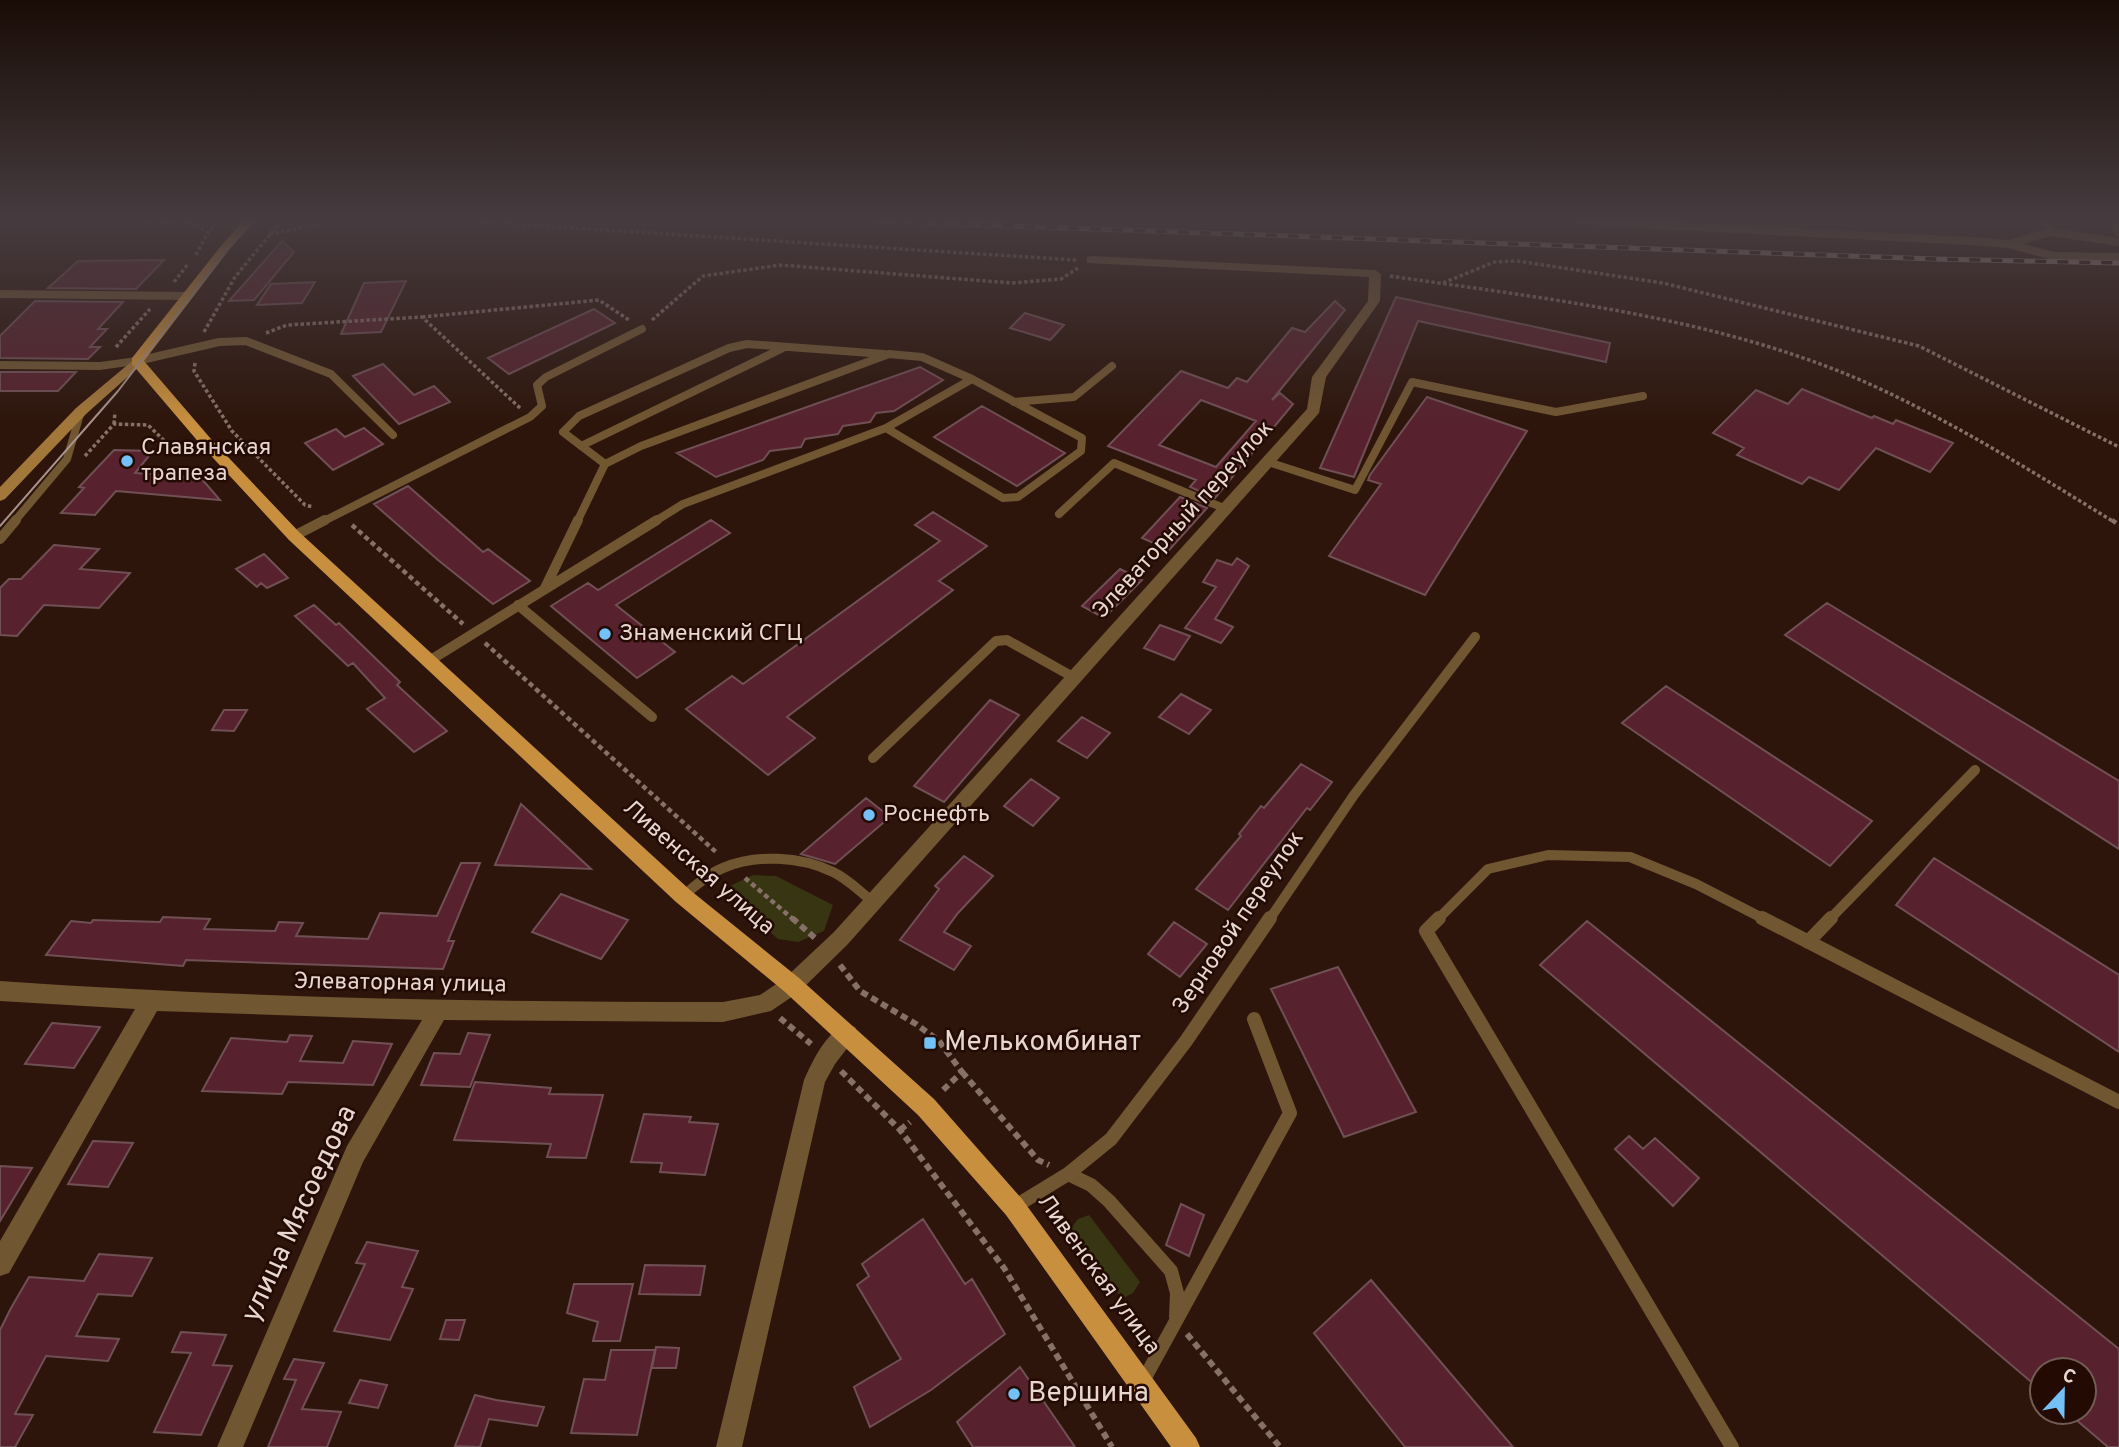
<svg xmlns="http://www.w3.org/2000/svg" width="2119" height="1447" font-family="Overpass,sans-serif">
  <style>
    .green { fill: #373512 }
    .building { fill: #57222d; stroke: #705055; stroke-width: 2; fill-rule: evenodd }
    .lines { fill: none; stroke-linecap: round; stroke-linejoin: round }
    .path-far2 { stroke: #867068; stroke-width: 3.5; stroke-dasharray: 3.5 2.5; stroke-linecap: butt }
    .path-far1 { stroke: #867068; stroke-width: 4.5; stroke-dasharray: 5 3.5; stroke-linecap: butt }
    .path { stroke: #867068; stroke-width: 6; stroke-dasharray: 7 4.5; stroke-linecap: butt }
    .lane-far2 { stroke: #715632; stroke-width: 8 }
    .lane-far1 { stroke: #715632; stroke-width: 10 }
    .lane { stroke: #715632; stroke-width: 14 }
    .street { fill: #715632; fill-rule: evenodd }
    .secondary { fill: #a2773a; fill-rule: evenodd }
    .primary { fill: #c88f3e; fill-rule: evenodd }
    .tram { stroke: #a7938c; stroke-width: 2 }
    .rail-casing { stroke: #a7938c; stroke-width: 5 }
    .rail { stroke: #230b04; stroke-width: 3.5; stroke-dasharray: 11; stroke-linecap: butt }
    .poi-dot { fill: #73c1f6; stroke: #230b04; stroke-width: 2.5 }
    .labels { text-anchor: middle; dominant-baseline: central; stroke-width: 5; stroke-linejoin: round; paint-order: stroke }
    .poi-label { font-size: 23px; fill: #e8d6d0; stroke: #230b04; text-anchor: start }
    .street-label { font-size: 23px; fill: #e8d6d0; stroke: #230b04 }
    .near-poi-label { font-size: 28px; fill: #e8d6d0; stroke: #230b04; text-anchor: start }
    .near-street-label { font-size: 28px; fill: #e8d6d0; stroke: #230b04 }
  </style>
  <rect width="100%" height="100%" fill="#2d150b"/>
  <!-- green -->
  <path class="green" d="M753,875L776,876L833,905L824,931L798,942L778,939L727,894L732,885Z
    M1089,1215L1140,1282L1133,1293L1122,1299L1071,1228L1078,1219Z"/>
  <!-- building -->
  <path class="building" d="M282,241L294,252L254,300L229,301Z
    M164,260L136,289L48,288L78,261Z
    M406,281L381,332L341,334L364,283Z
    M315,282L302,303L257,305L271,284Z
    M1396,297L1610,343L1606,362L1418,321L1354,477L1320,468Z
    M35,301L123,302L98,329H107L90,347H100L88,359L0,358V336Z
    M1335,301L1345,310L1272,400L1280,393L1293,404L1215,498L1190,487L1196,480L1108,446L1181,371L1228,388L1237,378L1247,382L1292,328L1305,332ZM1201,400L1256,421L1216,467L1159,445Z
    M594,309L615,323L509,374L488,358Z
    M1025,313L1064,325L1050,340L1010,328Z
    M383,364L414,395L434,386L450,402L399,424L353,376Z
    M920,367L943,380L894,411L876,413L870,422L843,426L838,434L805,439L801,447L770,451L763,460L716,477L677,453Z
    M0,372H76L58,391H0Z
    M1802,389L1872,418L1874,416L1893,424L1896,420L1953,443L1930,472L1876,448L1839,490L1809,477L1802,484L1737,455L1744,448L1713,433L1756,390L1788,404Z
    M1427,397L1527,431L1425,595L1329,556L1381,484L1368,480L1370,475Z
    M982,406L1065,453L1017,486L934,437Z
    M364,428L383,444L333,470L305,443L336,429L345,437Z
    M114,450L153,451L135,473L201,478L220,500L116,491L95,515L61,513L84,488L79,487Z
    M408,486L483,552L488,549L530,581L493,604L438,560L374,504Z
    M1180,497L1207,508L1169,550L1142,538Z
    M933,512L987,546L939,581L953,590L787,717L815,738L768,775L686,709L732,676L743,684L940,541L915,525Z
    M711,520L730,533L616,605L675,652L637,678L551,606L588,583L598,590Z
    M54,545L99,549L80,569L130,573L99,608L44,605L17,636L0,635V588L9,579H21Z
    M264,554L288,578L267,588L261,583L257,587L236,569Z
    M1237,558L1249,566L1215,619L1233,627L1221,643L1185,628L1216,587L1203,582L1217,560L1232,565Z
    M1120,569L1142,580L1104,618L1082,606Z
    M1827,603L2119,781V849L1785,635Z
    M314,605L336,625L339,623L400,682L397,685L447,731L414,752L367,709L385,698L353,663L348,666L295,616Z
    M1160,625L1190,636L1174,660L1144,648Z
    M1666,686L1872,821L1830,866L1622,723Z
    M1181,694L1211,710L1189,734L1159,717Z
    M990,700L1019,715L944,802L914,786Z
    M224,710H247L234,731L212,730Z
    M1082,717L1110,733L1087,758L1058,741Z
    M1301,764L1332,782L1310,810L1307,808L1228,910L1196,889L1241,836L1239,834L1261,806L1264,808Z
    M1031,779L1059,798L1033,826L1004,806Z
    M866,798L890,817L835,864L801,854Z
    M521,804L591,869L495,865Z
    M964,856L993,876L958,913L944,932L971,946L954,970L900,940L939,889L935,886Z
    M1934,858L2119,975V1052L1896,905Z
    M461,863H480L448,941H454L443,969L186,960L183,966L46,955L71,921L91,923L93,920L160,922L163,917L210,919L204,929L275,931L279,922L303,923L296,936L368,939L380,913L437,916Z
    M561,894L628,920L601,959L532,932Z
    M1587,921L2119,1349V1447H2108L2067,1412H2084V1370H2042V1391L1540,965Z
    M1174,922L1207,944L1180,977L1148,954Z
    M1338,967L1416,1112L1344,1137L1271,989Z
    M52,1023L100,1027L74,1068L25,1064Z
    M468,1033L490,1035L470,1087L421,1085L434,1053L460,1054Z
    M290,1035L312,1036L300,1061L343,1063L353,1041L392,1044L373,1085L288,1082L282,1094L202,1091L231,1038L287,1042Z
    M475,1082L551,1088L549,1094L603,1095L586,1158L547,1157L551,1144L454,1140Z
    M644,1114L691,1117L689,1122L718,1124L705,1175L660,1172L662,1163L631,1162Z
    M1629,1136L1643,1149L1655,1138L1699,1178L1673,1206L1615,1149Z
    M93,1141L133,1143L108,1187L68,1184Z
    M0,1166L32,1168L0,1221Z
    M1181,1204L1204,1215L1189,1256L1166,1245Z
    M923,1219L965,1284L972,1279L1005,1334L931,1390L870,1427L854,1387L901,1359L857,1285L869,1276L862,1264Z
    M367,1242L418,1251L402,1287L413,1289L390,1340L334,1331L365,1264L356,1263Z
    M99,1254L152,1258L132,1296L98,1294L76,1336L119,1339L108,1361L46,1356L15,1414L33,1415L15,1447H0V1330L11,1308L29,1277L84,1281Z
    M645,1265L705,1266L700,1295L639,1294Z
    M1371,1280L1513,1447H1405L1314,1333Z
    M574,1284H633L620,1341H593L598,1322L567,1313Z
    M446,1320H465L459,1340L440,1339Z
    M181,1332L226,1335L213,1365L232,1366L201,1435L154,1432L191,1353L172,1352Z
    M656,1347L679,1348L676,1368H652Z
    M611,1350H655L637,1435L571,1433L584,1379L605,1380Z
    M294,1359L324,1363L302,1409L341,1412L327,1447H268L296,1380L284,1379Z
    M1020,1367L1075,1447H973L957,1422Z
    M360,1380L387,1385L378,1408L349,1403Z
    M475,1395L496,1400L544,1407L537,1426L489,1419L480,1447L455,1446Z"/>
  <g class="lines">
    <!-- path-far2 -->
    <path class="path-far2" d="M124,221L194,224L208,232
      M462,221L1076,260
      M269,234L334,221
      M196,255L208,232L219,221
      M1390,276C1549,299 1716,317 1865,382C1952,421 2033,472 2114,522
      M174,282L188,264
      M1443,283L1494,262L1517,261L1663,283L1919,346L2119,447
      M422,317L599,300L629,320
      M652,320L703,276L780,265L1012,283L1061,279L1078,268
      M204,332L235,277L281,221
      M266,333L287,325L422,317L520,408
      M116,347L150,309
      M195,363L194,371L232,431L305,505L313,507
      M114,424L115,412
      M85,456L114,424L148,425L178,454L189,449"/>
    <!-- path-far1 -->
    <path class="path-far1" d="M2112,520L2119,525
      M352,525L463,624
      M485,643L717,853
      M745,878L794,920"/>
    <!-- path -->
    <path class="path" d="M792,918L815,938
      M840,965L860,991L916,1024L939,1041L962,1072L941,1092
      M780,1018L811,1044
      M841,1071L900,1130L1004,1268L1112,1447
      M962,1072L1038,1160L1049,1165
      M900,1130L910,1122
      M1187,1334L1280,1447"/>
    <!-- lane-far2 -->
    <path class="lane-far2" d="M1578,221L1972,241L2008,244L2054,256L2119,257
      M2113,221L2119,233
      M2051,232L2119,242
      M2011,243L2051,232L2046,221
      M137,361L219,342L246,341L331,374L393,435
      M972,379L1082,438L1081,451L1018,497L1003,498L886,428Z
      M1014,402L1074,397L1112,366
      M581,446L783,348
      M1268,462L1355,490L1412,382L1556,412L1643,396
      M605,464L563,432L579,416L729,348L747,344L884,354
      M1059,514L1114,463L1226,509
      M14,522L67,459L81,411
      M322,522L530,417L542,406L537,385L546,377L642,329
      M577,522L605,464L641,446L889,354L922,357L972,379
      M654,522L683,504L886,428"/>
    <!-- lane-far1 -->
    <path class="lane-far1" d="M294,536L325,520
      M0,539L16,520
      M545,588L578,520
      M518,605L652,717
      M429,661L657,520
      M873,758L996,641L1007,640L1073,677
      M683,896C695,886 708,874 723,868C756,854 800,856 833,872C848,879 859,891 872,901
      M1269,920L1354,795L1475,637
      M1437,920L1488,869L1548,855L1630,857L1696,884L1766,920
      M1829,920L1975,770"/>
    <!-- lane -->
    <path class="lane" d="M1439,918L1426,931L1732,1447
      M1762,918L2119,1102
      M1808,942L1831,918
      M1068,1174L1091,1185L1109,1201L1171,1271L1177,1293L1176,1317
      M1014,1207L1068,1174L1111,1139L1186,1041L1270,918
      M1142,1383L1290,1113L1254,1019"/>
    <!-- street -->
    <path class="street" d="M1091,256L1375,270L1381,274L1380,301L1326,377L1319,413L848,944L799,992L771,1011L723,1022L444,1020L363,1162L243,1447H217L347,1146L422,1020L157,1011L9,1273L0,1276V1241L135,1009L0,1001V981C241,998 482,1002 723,1002L760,995L785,978L834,932L1307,409L1312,377L1368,301L1369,277L1087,263V257Z
      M0,290L187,292L193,296L187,300L0,298Z
      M137,357L144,361L142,364L100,370L0,369V361L100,362Z
      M847,1024L855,1027L858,1034L835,1064L825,1082L742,1447H716L804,1080C813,1060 826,1032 847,1024Z"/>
    <!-- secondary -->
    <path class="secondary" d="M137,357L144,361L142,364L86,414L5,499L0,501V487L76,408Z"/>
    <!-- primary -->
    <path class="primary" d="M243,221H255L229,250L144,361L211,439L299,532L690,890L799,978L934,1099L1022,1199L1196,1438L1200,1447H1171L1006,1215L918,1115L785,992L676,902L289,540L201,445L132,364V358L221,246Z"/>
    <!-- tram -->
    <path class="tram" d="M0,526L118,391L228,248L254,221"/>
    <!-- rail casing -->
    <g class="rail-casing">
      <path id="rail" d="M870,221L1935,259L2119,263"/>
    </g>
    <!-- rail -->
    <use href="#rail" class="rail"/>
  </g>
  <!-- sky -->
  <linearGradient id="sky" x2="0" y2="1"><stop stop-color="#190c06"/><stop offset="0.52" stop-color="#463b3f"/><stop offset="1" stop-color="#463b3f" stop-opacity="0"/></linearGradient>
  <rect width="2119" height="424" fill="url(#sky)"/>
  <!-- markers -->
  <g class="poi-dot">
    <circle cx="127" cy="461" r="7"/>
    <circle cx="605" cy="634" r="7"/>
    <circle cx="869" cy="815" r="7"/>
    <rect x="923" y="1036" width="14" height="14" rx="3.5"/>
    <circle cx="1014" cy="1394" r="7"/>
  </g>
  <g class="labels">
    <!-- poi labels -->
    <g class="poi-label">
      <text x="141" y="448">Славянская<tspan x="141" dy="26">трапеза</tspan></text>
      <text x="619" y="634">Знаменский СГЦ</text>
      <text x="883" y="815">Роснефть</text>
    </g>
    <!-- street labels -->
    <g class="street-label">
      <text transform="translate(1184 520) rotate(-48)">Элеваторный переулок</text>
      <text transform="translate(698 868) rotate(41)">Ливенская улица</text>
      <text transform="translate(1239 923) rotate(-56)">Зерновой переулок</text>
      <text transform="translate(400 984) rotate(1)">Элеваторная улица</text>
      <text transform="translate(1098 1275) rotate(54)">Ливенская улица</text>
    </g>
    <!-- near-poi labels -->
    <g class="near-poi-label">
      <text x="944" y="1043">Мелькомбинат</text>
      <text x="1028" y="1394">Вершина</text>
    </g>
    <!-- near-street labels -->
    <g class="near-street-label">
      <text transform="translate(300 1214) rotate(-65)">улица Мясоедова</text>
    </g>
  </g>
  <!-- north arrow -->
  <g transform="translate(2063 1391) rotate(22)"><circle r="33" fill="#230b04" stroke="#725c56" stroke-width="2"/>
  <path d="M0-5L12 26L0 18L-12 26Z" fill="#73c1f6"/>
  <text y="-10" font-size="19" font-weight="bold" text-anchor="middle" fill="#e8d6d0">С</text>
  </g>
</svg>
